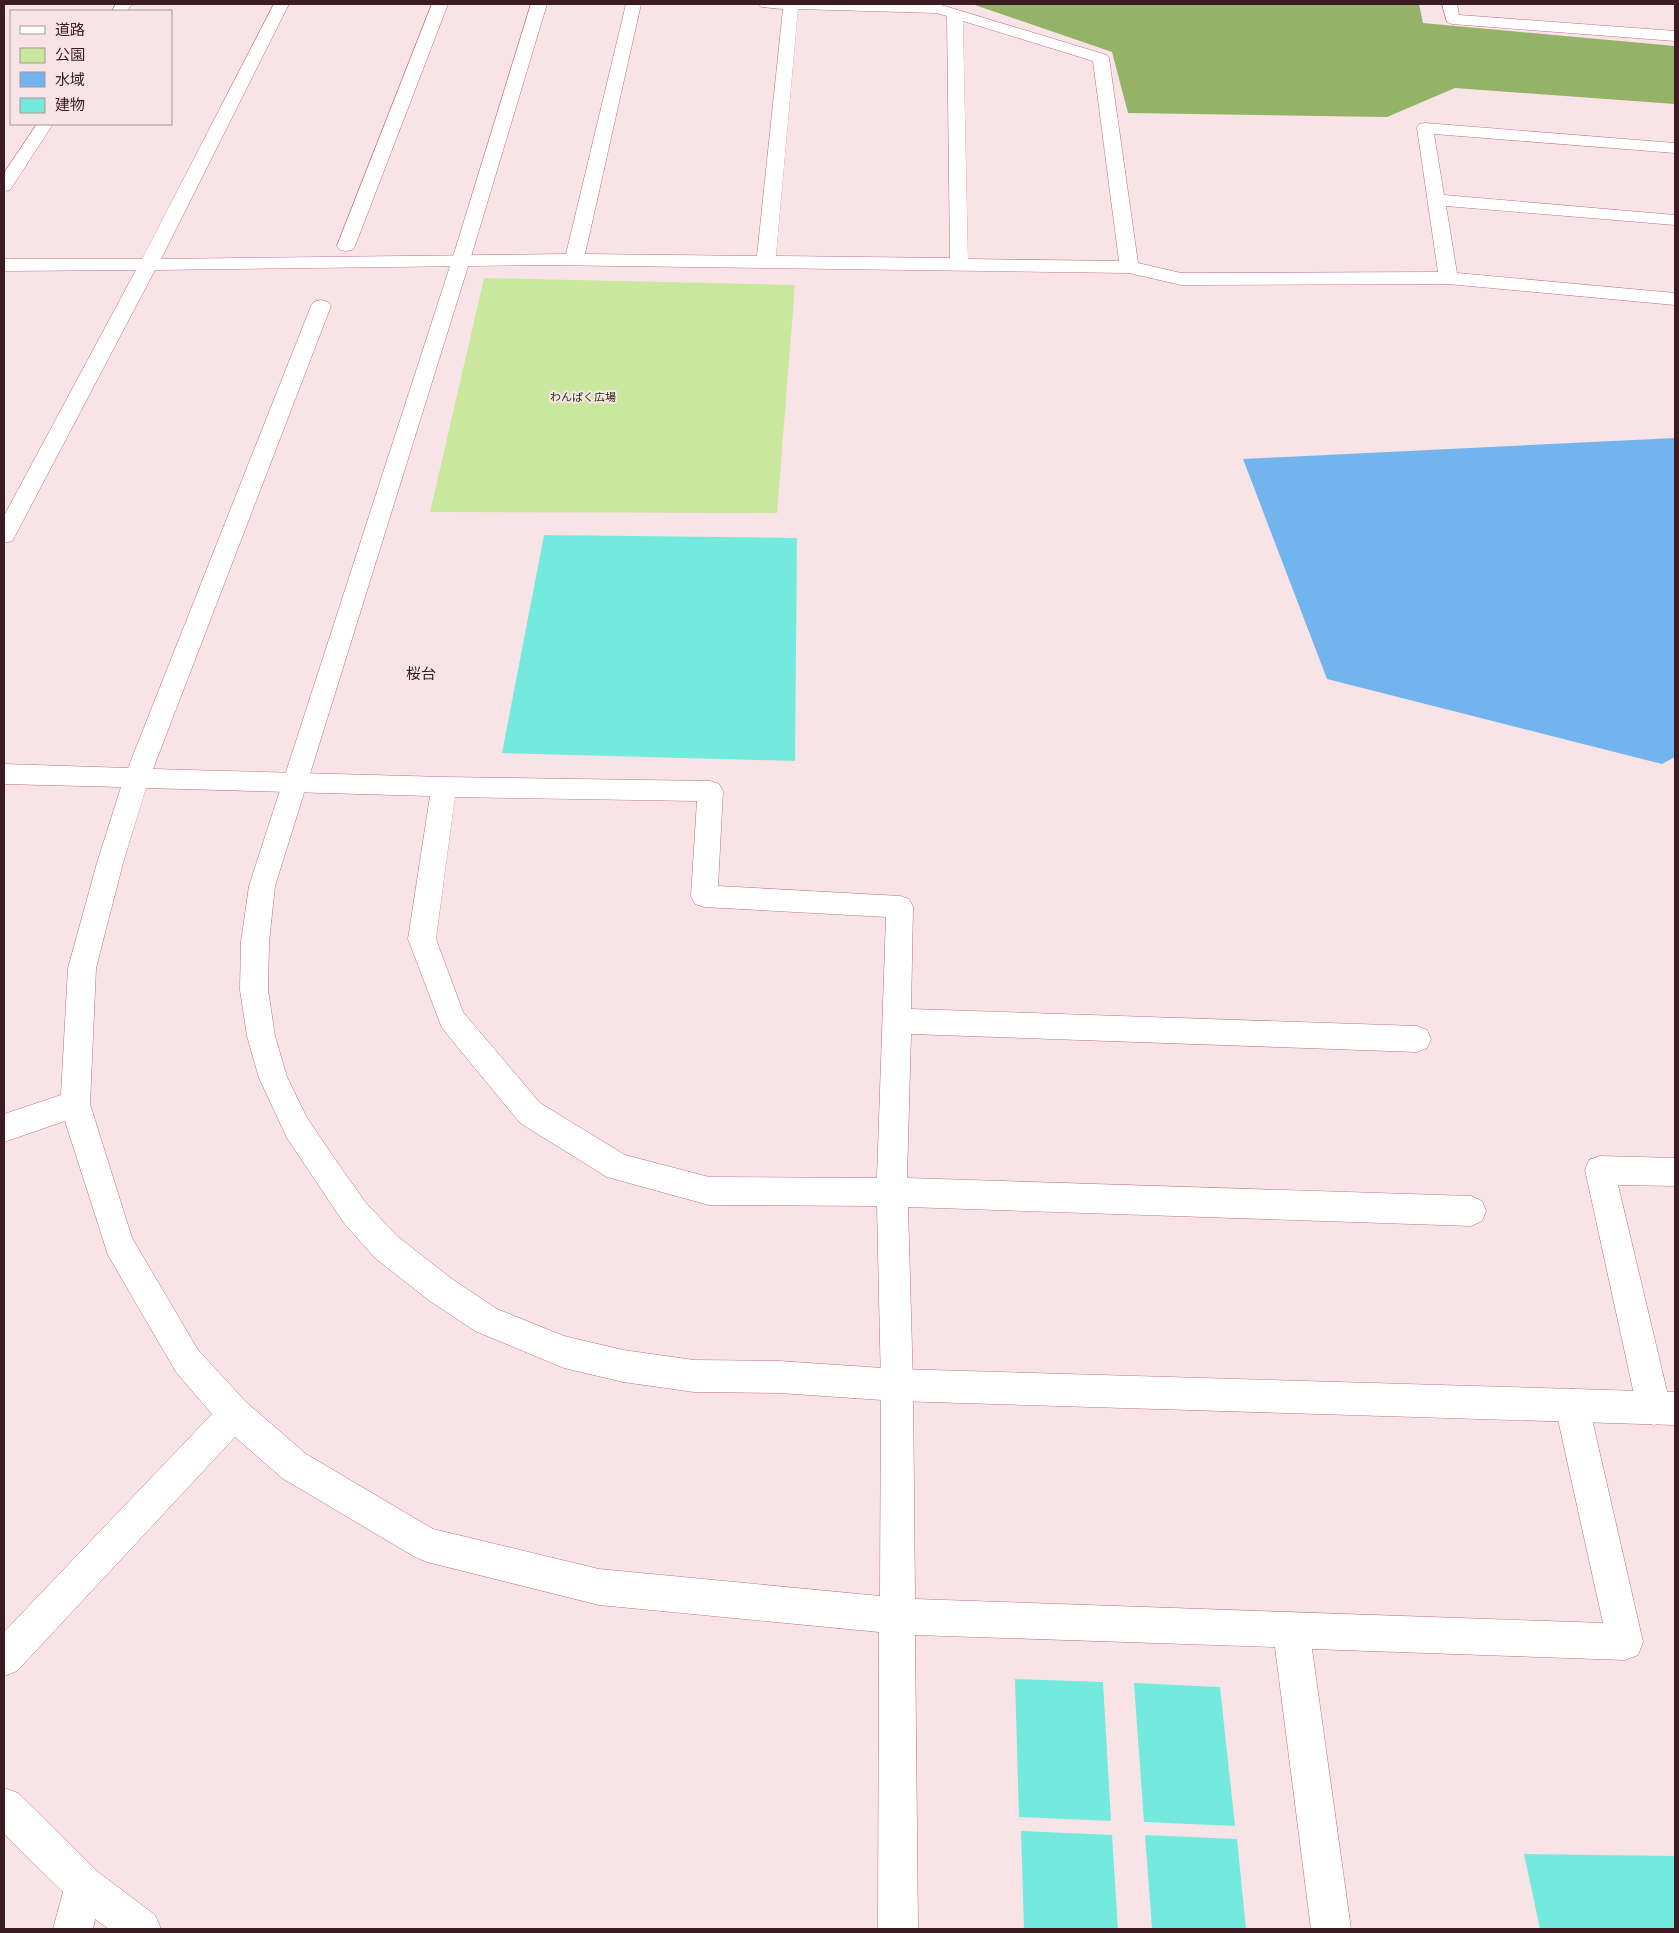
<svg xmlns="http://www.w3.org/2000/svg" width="1679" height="1933" font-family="'Open Sans','Noto Sans JP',sans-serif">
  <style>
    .green { fill: #cae89d }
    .forest { fill: #95b366 }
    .water { fill: #71b4ee }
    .building { fill: #74eade }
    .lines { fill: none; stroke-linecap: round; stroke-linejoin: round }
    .minor-casing { stroke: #c16d80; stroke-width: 1 }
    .tertiary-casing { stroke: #c16d80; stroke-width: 1 }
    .minor { fill: #fff; fill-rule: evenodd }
    .tertiary { fill: #fff; fill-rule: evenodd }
    .labels { text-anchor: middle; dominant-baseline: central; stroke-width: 4; stroke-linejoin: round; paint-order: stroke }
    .far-park-label { font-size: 11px; fill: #263211; stroke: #f8e4e7 }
    .quarter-label { font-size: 15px; fill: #3d1b23; stroke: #f8e4e7 }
  </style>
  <rect width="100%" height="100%" fill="#f8e4e7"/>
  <!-- green -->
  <path class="green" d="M484,278L795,285L777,513L430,512Z"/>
  <!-- forest -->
  <path class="forest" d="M972,4H1419L1423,23L1675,46V104L1455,88L1387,117L1128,113L1112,52Z"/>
  <!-- water -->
  <path class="water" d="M1675,438V757L1662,764L1327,679L1243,459Z"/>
  <!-- building -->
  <path class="building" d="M544,535L797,538L795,761L502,753Z
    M1015,1679L1103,1682L1111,1821L1019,1817Z
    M1134,1683L1220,1687L1235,1826L1144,1822Z
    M1021,1831L1112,1835L1118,1929H1024Z
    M1145,1835L1237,1839L1246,1929H1152Z
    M1524,1854L1675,1856V1929H1540Z"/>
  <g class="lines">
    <!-- minor casing -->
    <g class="minor-casing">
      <path id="minor" d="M116,4H132L127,11H112Z
        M274,4H289L161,259L566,254L626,4H641L585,254L757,256L783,9L761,7L759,4H938L1107,55L1109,58L1138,263L1181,273L1438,272L1417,128L1419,124L1425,123L1675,143V153L1434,134L1444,195L1675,215V225L1446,206L1457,273L1675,293V305L1448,284L1181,285L1129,273L545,265L155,270L15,536L12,541L4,543V516L136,270L4,271V259H142ZM798,9L936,13L947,16L950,258L776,256ZM963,21L1093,61L1119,261L968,259Z
        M432,4H448L355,246L352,250L346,251L340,250L337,246Z
        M1442,4H1457L1459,15L1675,31V41L1452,24L1447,22Z
        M37,124H53L10,190L4,191V173Z
        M321,300L328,302L331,306L153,769L444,777L710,781L719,784L723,791L718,886L900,896L909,899L913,907L911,1009L1417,1026L1427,1030L1431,1039L1427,1048L1417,1052L911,1034L907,1178L1471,1196L1482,1201L1486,1211L1482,1221L1471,1226L908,1207L913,1385L915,1599L1603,1623L1555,1406L1560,1394L1572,1389L1584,1394L1589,1406L1643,1642L1638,1655L1625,1660L1312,1649L1351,1929H1311L1275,1647L915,1635L918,1929H878L879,1632L599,1605L427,1562L415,1557L282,1478L235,1437L17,1671L4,1676V1632L212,1414L176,1372L108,1255L65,1121L4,1142V1114L61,1095L68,968L97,863L121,787L4,784V764L128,768L311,306L314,302ZM146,788L430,796L408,939L442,1028L520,1123L607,1177L709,1205L877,1206L881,1385L880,1596L599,1569L433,1529L306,1454L246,1402L198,1350L132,1238L90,1104L96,968L123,863ZM455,797L697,801L691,896L695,904L704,907L886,917L877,1178L709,1177L625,1155L540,1103L463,1012L436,939Z
        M1600,1156L1675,1158V1186L1618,1185L1671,1408L1666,1420L1654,1425L1642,1420L1637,1408L1585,1170L1589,1160Z
        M4,1788L18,1793L98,1872L155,1915L161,1929H109L95,1919L93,1929H53L63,1892L4,1834Z"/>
    </g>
    <!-- tertiary casing -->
    <g class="tertiary-casing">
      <path id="tertiary" d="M531,4H547L470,260L275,886L269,942L268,990L275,1036L287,1077L307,1118L339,1165L366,1203L397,1236L452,1279L497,1309L564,1336L623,1350L694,1360L779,1361L897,1369L1675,1392V1425L897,1401L779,1393L694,1392L623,1382L564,1368L475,1331L430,1301L375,1258L344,1223L287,1138L259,1078L247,1036L240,990L241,942L249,886L452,260Z"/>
    </g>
    <!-- minor -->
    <use href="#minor" class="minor"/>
    <!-- tertiary -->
    <use href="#tertiary" class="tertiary"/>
  </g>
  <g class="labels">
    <!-- far-park labels -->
    <g class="far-park-label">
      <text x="583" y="396">わんぱく広場</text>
    </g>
    <!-- quarter labels -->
    <g class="quarter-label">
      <text x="421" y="673">桜台</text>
    </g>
  </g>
  <!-- border -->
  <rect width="1679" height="1933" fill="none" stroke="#3d1b23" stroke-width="10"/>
  <!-- legend -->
  <rect x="10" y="10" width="162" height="115" fill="#f8e4e7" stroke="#ad9499"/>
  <rect x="20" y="26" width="25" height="8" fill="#ffffff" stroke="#ad9499"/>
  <text x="55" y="35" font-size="15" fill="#3d1b23">道路</text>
  <rect x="20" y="48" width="25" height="15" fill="#cae89d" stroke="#ad9499"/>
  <text x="55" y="60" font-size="15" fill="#3d1b23">公園</text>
  <rect x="20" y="72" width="25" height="15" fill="#71b4ee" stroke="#ad9499"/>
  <text x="55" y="85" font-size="15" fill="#3d1b23">水域</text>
  <rect x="20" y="98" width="25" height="15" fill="#74eade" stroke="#ad9499"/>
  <text x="55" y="110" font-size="15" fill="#3d1b23">建物</text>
</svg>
